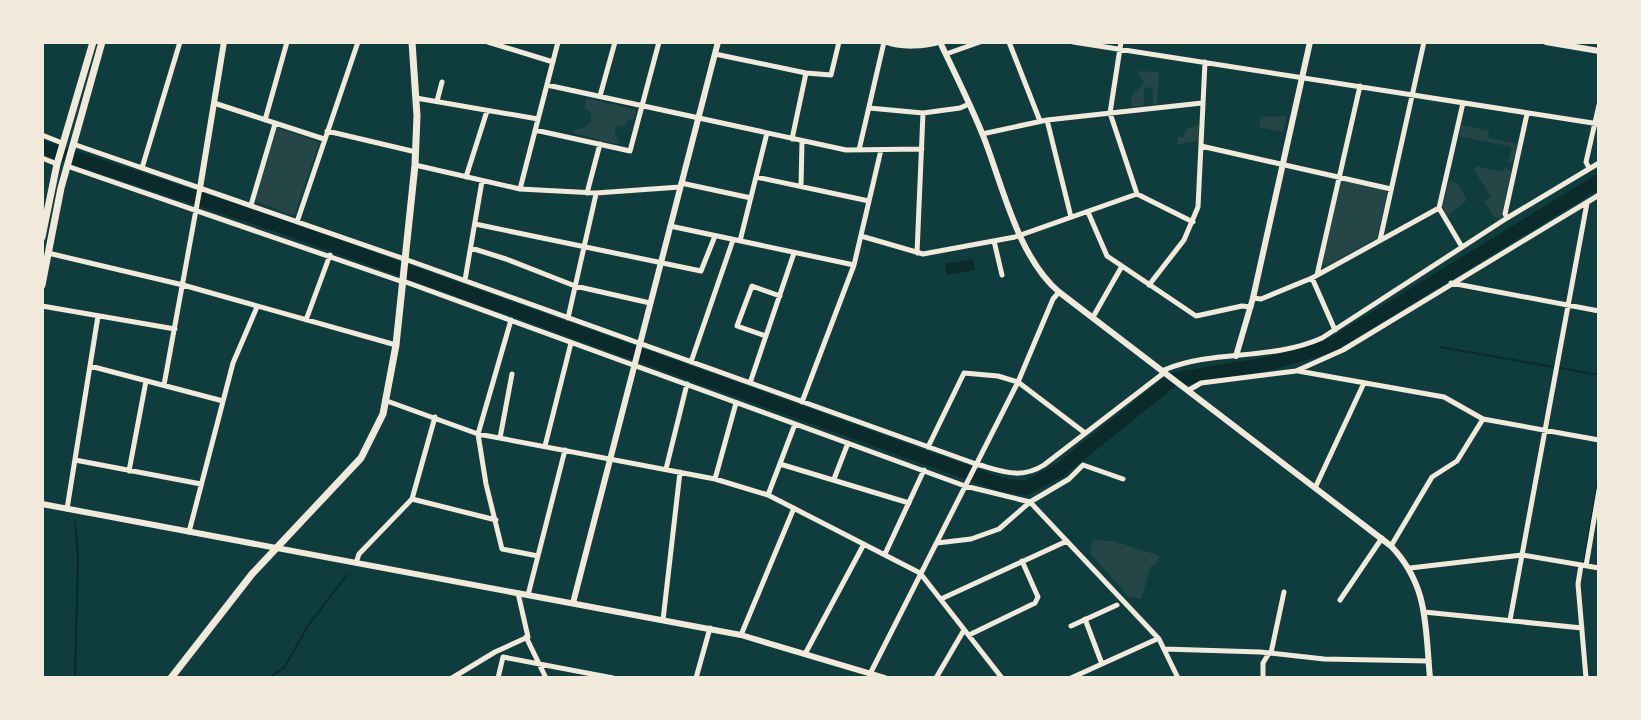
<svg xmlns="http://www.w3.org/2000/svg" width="1641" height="720" font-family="'Archivo Narrow',sans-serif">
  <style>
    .green { fill: #244646 }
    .water { fill: #0a2a2b }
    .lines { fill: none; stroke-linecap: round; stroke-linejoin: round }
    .stream { stroke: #0a2a2b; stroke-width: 2 }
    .river { stroke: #0a2a2b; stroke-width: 14 }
    .minor { stroke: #f1e9da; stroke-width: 5 }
    .tertiary { stroke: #f1e9da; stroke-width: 6 }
    .secondary { stroke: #f1e9da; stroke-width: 6 }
    .primary { stroke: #f1e9da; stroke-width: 7 }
  </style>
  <rect width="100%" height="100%" fill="#0f3d3e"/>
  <!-- green -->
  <path class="green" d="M1139,71L1159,72L1157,104H1153V87L1144,88V106L1132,107L1131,97L1144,82L1138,74Z
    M586,98L636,110L634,119H630L622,128L619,125L615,127V133L620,143L615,144L574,133L573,130L584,128L591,122V113L585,108Z
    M1287,116L1283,132L1259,127L1261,117Z
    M1199,124V140L1177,145L1178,137H1184L1185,130Z
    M1461,125L1489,131L1488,138L1517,144L1513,162L1508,163L1512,147L1459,136Z
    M277,128L319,142L295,214L291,215L257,202L256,199Z
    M1476,166L1503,172L1504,167L1511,171L1501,219L1493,216L1485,202L1491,197L1474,170Z
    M1344,181L1385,190L1387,194L1377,238L1326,266L1322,264L1340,183Z
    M1449,181L1457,183L1467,200L1448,216L1443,208Z
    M1093,540L1114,541L1160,556L1155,565L1151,566L1141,599L1129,597L1090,553Z"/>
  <!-- water -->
  <path class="water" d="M973,259L975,270L947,275L945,264Z"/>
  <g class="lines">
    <!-- stream -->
    <path class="stream" d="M1440,347L1599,375
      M1584,562L1599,474
      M75,678L78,558L75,522
      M268,678L284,668L309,624L347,575"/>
    <!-- river -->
    <path class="river" d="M42,147L275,224L1002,485L1026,488L1060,470L1172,380L1267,364L1330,346L1599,181"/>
    <!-- minor -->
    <path class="minor" d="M488,42L553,62
      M886,42C900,48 926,47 940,42
      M1009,42L1040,121
      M1073,42L1599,124
      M1121,42L1110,113L1137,194
      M715,54L806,73L831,75L839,42
      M946,54L980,42
      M547,85L846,150L922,149
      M600,96L615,42
      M416,98L538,119
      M437,101L442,82
      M214,103L324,139
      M869,108L923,113
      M265,120L287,42
      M1047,120L1071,217
      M535,130L630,151L659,42
      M327,131L416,152
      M982,134L1047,120L1202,103
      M42,135L62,143
      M792,139L806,73
      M73,144L413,262L976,464C1002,471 1020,480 1044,465L1165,372
      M1201,146L1391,189
      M859,150L884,42
      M42,158L57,164
      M415,165L520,189L596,193L680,187
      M67,166L403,282
      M142,168L180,42
      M1589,168L1586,162L1599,105
      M466,177L487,111
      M756,177L869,201
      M681,183L751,198
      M801,186L802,141
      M520,189L558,42
      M587,193L600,144
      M251,205L275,124
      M1439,208L1463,103
      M1088,212L1107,256L1196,316L1242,306L1251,307
      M1507,218L1505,214L1527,114
      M297,222L358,42
      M475,224L701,271L715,236
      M670,226L854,265
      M861,236L923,254L1015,237L1137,194L1193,222
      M1380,240L1424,42
      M740,241L767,133
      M994,241L1002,275
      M471,248L506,259L575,286L650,303
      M48,253L183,285L396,345
      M917,253L923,113L960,108L969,104
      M1317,275L1360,86
      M1312,278L1335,330
      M465,280L482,181
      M403,281L965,486L1030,502L1159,639L1178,678
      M1451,283L1599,311
      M1149,285L1184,240L1198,207L1205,62
      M1253,298L1261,299L1312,278L1439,208L1462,247
      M42,306L175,329
      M1093,317L1122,266
      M568,318L596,194
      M306,320L330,255
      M511,320L478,434L486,484L502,549L538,556
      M766,336L737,326L752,286L780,296
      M691,362L733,240
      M90,366L223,401
      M1164,370C1214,349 1271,361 1322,338L1507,218L1599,163
      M1298,371L1444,397L1483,419L1599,440
      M750,383L794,253
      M164,385L200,188
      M1189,390L1201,383L1296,371L1343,350L1599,195
      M387,401L478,434L715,479L768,495L920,573L1002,678
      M802,402L854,265L881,150
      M500,438L512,374
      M545,446L571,343
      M928,447L964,373L998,376L1018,382L1085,433
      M75,460L201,484
      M780,464L909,503
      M666,469L687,384
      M129,471L146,381
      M715,479L736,403
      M834,479L848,443
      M1315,488L1364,383
      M768,495L795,424
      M412,499L496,520
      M67,509L98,316
      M189,532L233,363L257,307
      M937,543L971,539L999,529L1030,502L1069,479L1083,465L1123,479
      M1391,546L1432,477L1457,461L1483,419
      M885,554L924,470
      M356,563L359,554L412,499L435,417
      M1581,565L1578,584L1586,678
      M1586,566L1599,490
      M1410,568L1522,555L1599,568
      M528,595L565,450
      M941,599L1067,541
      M1340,600L1382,538
      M1424,612L1582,628
      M1085,619L1102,664
      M663,620L680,472
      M1510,620L1587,203
      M1071,626L1117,605
      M741,635L794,508
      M969,635L1035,603L1038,597L1022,561
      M526,637L546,678
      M1164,649L1260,652L1324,659L1429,661
      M1271,653L1284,592
      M805,654L864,544
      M870,674L1018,382L1053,299L1059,292
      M452,678L495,652L528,637L518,593
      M498,678L503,657L613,678
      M696,678L710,628
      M936,678L964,630
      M1071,678L1157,639
      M1263,678V663L1269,653"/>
    <!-- tertiary -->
    <path class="tertiary" d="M1546,42L1599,51
      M200,188L224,42
      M1236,356L1253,298L1310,42
      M573,603L718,42"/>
    <!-- secondary -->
    <path class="secondary" d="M940,42C955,74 971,105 984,138C1003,187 1018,257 1059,292L1391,546C1429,586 1425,626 1430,678
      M42,504L741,635L885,678"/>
    <!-- primary -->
    <path class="primary" d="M42,237L57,164L93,42
      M42,285L61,188L102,42
      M171,678L252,574L361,458L383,414L396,345L415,165L417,116L412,42"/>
  </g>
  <!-- border -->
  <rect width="1641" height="720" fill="none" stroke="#f1e9da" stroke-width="88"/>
</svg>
